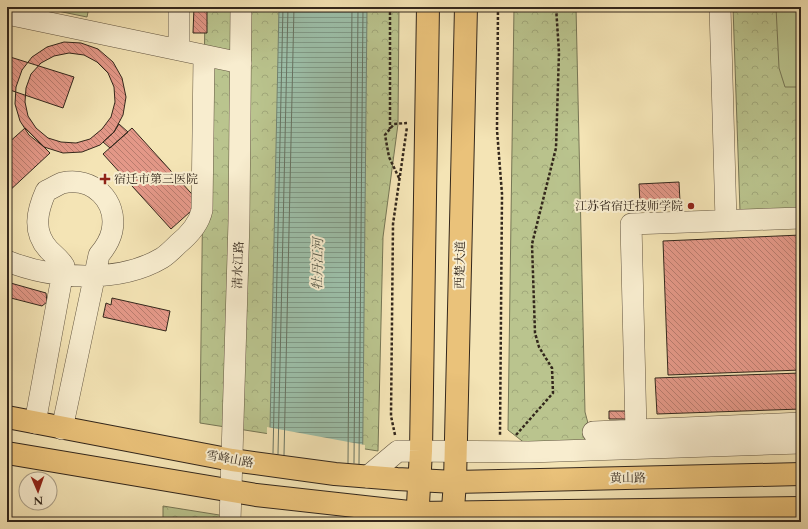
<svg xmlns="http://www.w3.org/2000/svg" width="808" height="529" font-family="Cardo,'Noto Serif SC',serif">
  <style>
    .park { fill: url(#park-crowns); stroke: #767655 }
    .garden { fill: #bac48e; stroke: #767655 }
    .water { fill: url(#water-rules); stroke: #728271 }
    .pier { fill: #f4e4b5 }
    .lines { fill: none; stroke-linecap: round; stroke-linejoin: round }
    .shore { stroke: #687362; stroke-width: 1 }
    .building { fill: url(#building-back-hatch); stroke: #33271c; fill-rule: evenodd }
    .minor-casing { stroke: #635642; stroke-width: 22 }
    .major-casing { stroke: #33271c; stroke-width: 24 }
    .highway-casing { stroke: #33271c; stroke-width: 24 }
    .path { stroke: #33271c; stroke-width: 2.5; stroke-dasharray: 3 2; stroke-linecap: butt }
    .minor { stroke: #f8edcf; stroke-width: 21 }
    .major { stroke: #eac27a; stroke-width: 22 }
    .highway { stroke: #eac27a; stroke-width: 22 }
    .poi-dot { fill: #8f2418; stroke: #f8edcf; stroke-width: 1.5 }
    .labels { text-anchor: middle; dominant-baseline: central; stroke-width: 4; stroke-linejoin: round; paint-order: stroke }
    .poi-label { font-size: 12px; fill: #33271c; stroke: #f8edcf; text-anchor: start }
    .street-label { font-size: 12px; fill: #33271c; stroke: #f8edcf }
    .water-label { font-size: 13px; font-style: italic; fill: #525546; stroke: #f8edcf }
  </style>
  <defs>
    <pattern id="park-crowns" width="20" height="18" patternUnits="userSpaceOnUse"><rect width="20" height="18" fill="#bac48e"/><path d="M2 6a3 3 0 1 1 6 0M12 15a3 3 0 1 1 6 0" fill="none" stroke="#a0a87a"/></pattern>
    <pattern id="water-rules" width="6" height="5" patternUnits="userSpaceOnUse"><rect width="6" height="5" fill="#9cbfa9"/><path d="M0 2.5h6" fill="none" stroke="#809b89"/></pattern>
    <pattern id="building-back-hatch" width="6" height="6" patternUnits="userSpaceOnUse"><rect width="6" height="6" fill="#e49888"/><path d="M-1 5l2 2M0 0l6 6M5-1l2 2" fill="none" stroke="#b97c6e"/></pattern>
  </defs>
  <rect width="100%" height="100%" fill="#f4e4b5"/>
  <filter id="stains"><feTurbulence type="fractalNoise" baseFrequency=".005" numOctaves="4"/><feColorMatrix values="0 0 0 0 .2 0 0 0 0 .09 0 0 0 0 .02 0 0 0 .5 -.17"/></filter>
  <radialGradient id="worn" r=".72"><stop offset=".6" stop-color="#630" stop-opacity="0"/><stop offset="1" stop-color="#630" stop-opacity=".3"/></radialGradient>
  <!-- park -->
  <path class="park" d="M205,7H399L398,124L383,237L378,451L200,423Z
    M514,7H576L585,412L593,442L526,444L508,430Z
    M733,7H801V208L740,211Z
    M163,506L263,522H163Z"/>
  <!-- garden -->
  <path class="garden" d="M38,7H89L87,17Z
    M776,7H801V87H785L779,68Z"/>
  <!-- water -->
  <path class="water" d="M279,7H367L362,522H268Z"/>
  <!-- pier -->
  <path class="pier" d="M267,427L365,445L364,522H266Z"/>
  <g class="lines">
    <!-- shore -->
    <path class="shore" d="M273,453L283,7
      M278,454L288,7
      M284,455L294,7
      M348,463L352,7
      M354,463L358,7
      M359,464L363,7"/>
  </g>
  <!-- building -->
  <path class="building" d="M194,7H207V33H193Z
    M64,42L81,43L98,49L113,62L122,78L126,97L123,115L114,132L100,145L82,152L63,153L44,147L29,135L20,121L15,104L16,87L22,70L32,57L47,47ZM69,53L84,55L97,62L108,73L114,87L115,102L111,117L102,129L90,139L76,143L61,142L48,138L36,128L28,116L25,102L26,88L31,74L41,63L54,56Z
    M7,56L74,77L63,108L7,89Z
    M119,124L128,132L110,148L103,142L114,132Z
    M25,128L50,153L7,193V144Z
    M132,128L200,203L171,229L103,154Z
    M679,182L680,202L640,204L639,184Z
    M801,235V370L668,375L663,241Z
    M7,282L46,293L47,302L42,306L7,297Z
    M112,298L170,311L166,331L103,317L106,303L111,305Z
    M801,373V409L657,414L655,378Z
    M609,411H627V419H609Z"/>
  <g class="lines">
    <!-- minor casing -->
    <g class="minor-casing">
      <path id="minor" d="M720,7L726,221
        M7,14L241,63
        M179,50V7
        M7,261C52,279 118,284 162,258C167,255 173,249 178,244C189,235 199,224 202,210L204,56
        M35,423L64,266C60,259 54,255 49,250C32,232 37,211 46,191C51,189 57,185 62,183C93,176 118,201 112,231C110,240 105,248 99,255L62,429
        M636,430L631,224L801,218
        M593,432L801,423
        M367,477L398,451L529,452L801,443
        M230,522L239,221L241,7"/>
    </g>
    <!-- major casing -->
    <g class="major-casing">
      <path id="major" d="M7,417L232,460L335,474L397,479L455,482L801,474
        M7,453L256,495L418,513L801,508"/>
    </g>
    <!-- highway casing -->
    <g class="highway-casing">
      <path id="highway" d="M417,522L421,451L428,7
        M452,522L455,482L466,7"/>
    </g>
    <!-- path -->
    <path class="path" d="M390,7V129
      M498,7L497,130L502,194L500,436
      M399,178L389,157L385,135L394,124L407,123
      M395,435L391,416L393,224L407,127
      M516,435L553,393L552,368L539,347L535,333L532,244L556,148L559,52L556,7"/>
    <!-- minor -->
    <use href="#minor" class="minor"/>
    <!-- major -->
    <use href="#major" class="major"/>
    <!-- highway -->
    <use href="#highway" class="highway"/>
  </g>
  <!-- markers -->
  <g class="poi-dot">
    <path d="M103 173h4v4h4v4h-4v4h-4v-4h-4v-4h4z"/>
    <circle cx="691" cy="206" r="4"/>
  </g>
  <g class="labels">
    <!-- poi labels -->
    <g class="poi-label">
      <text x="114" y="179">宿迁市第三医院</text>
      <text x="683" y="206" text-anchor="end">江苏省宿迁技师学院</text>
    </g>
    <!-- street labels -->
    <g class="street-label">
      <text transform="translate(238 265) rotate(-88)">清水江路</text>
      <text transform="translate(460 265) rotate(-89)">西楚大道</text>
      <text transform="translate(230 459) rotate(10)">雪峰山路</text>
      <text transform="translate(628 478) rotate(-1)">黄山路</text>
    </g>
    <!-- water labels -->
    <g class="water-label">
      <text transform="translate(318 264) rotate(-89)">牡丹江河</text>
    </g>
  </g>
  <!-- margin -->
  <rect width="808" height="529" fill="none" stroke="#f4e4b5" stroke-width="24"/>
  <rect x="8" y="8" width="792" height="513" fill="none" stroke="#33271c" stroke-width="2"/>
  <rect x="12" y="12" width="784" height="505" fill="none" stroke="#33271c"/>
  <!-- north arrow -->
  <g transform="translate(38 491) rotate(178)"><circle r="19" fill="#f8edcf" stroke="#a99e87"/>
  <path d="M0-3L7 15L0 10L-7 15Z" fill="#8f2418"/>
  <text y="-6" font-size="11" font-weight="bold" text-anchor="middle" fill="#33271c">N</text>
  </g>
  <rect width="100%" height="100%" filter="url(#stains)"/>
  <rect width="100%" height="100%" fill="url(#worn)"/>
</svg>
